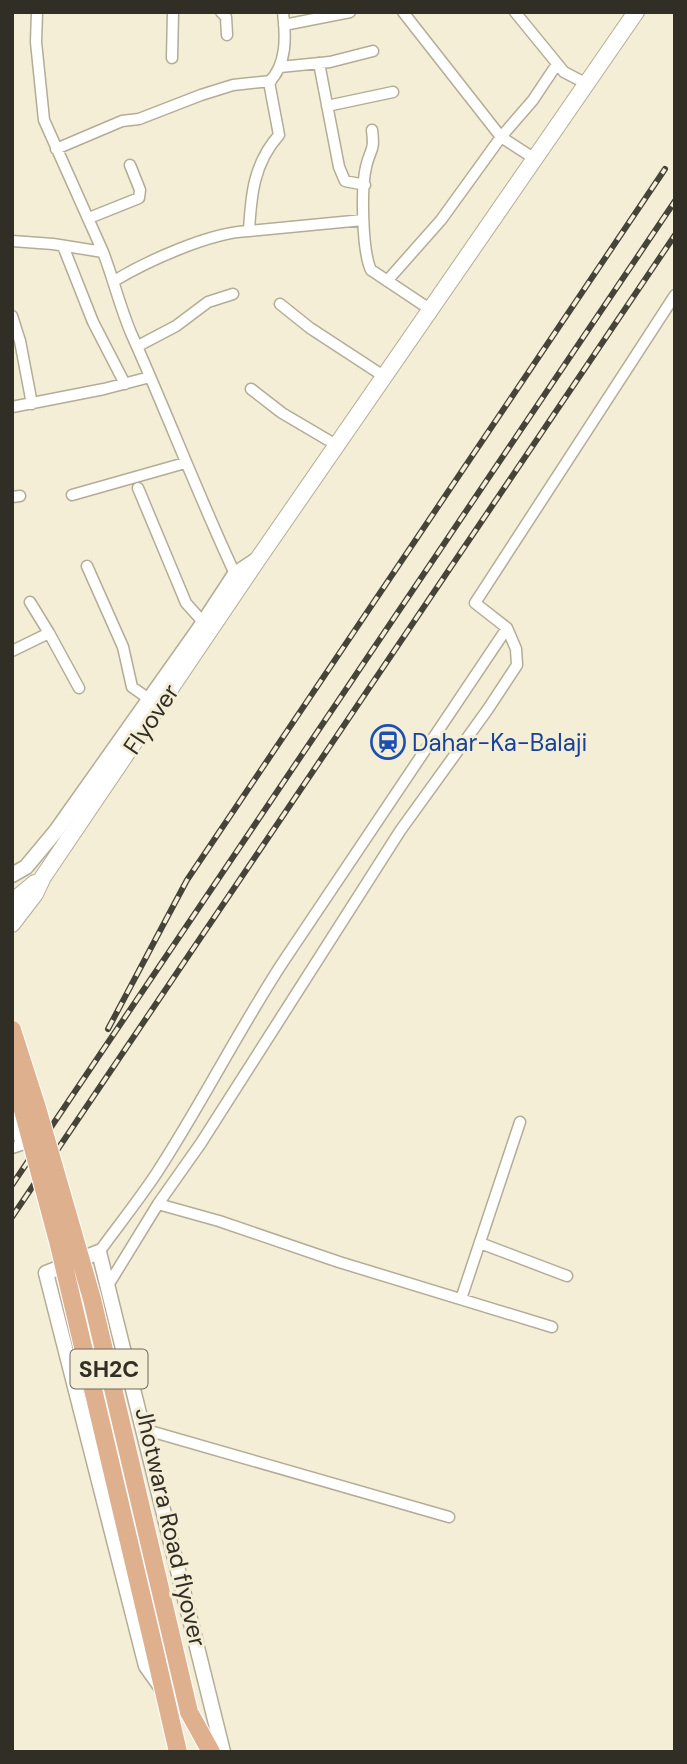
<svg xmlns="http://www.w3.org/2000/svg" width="687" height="1764" font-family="'DM Sans',sans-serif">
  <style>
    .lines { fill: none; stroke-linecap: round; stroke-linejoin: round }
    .minor-casing { stroke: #b3ac96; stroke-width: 13 }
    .tertiary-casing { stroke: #b3ac96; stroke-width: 17 }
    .secondary-casing { stroke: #b3ac96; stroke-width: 18 }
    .primary-casing { stroke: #fff; stroke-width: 20 }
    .minor { stroke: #fff; stroke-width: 10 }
    .tertiary { stroke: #fff; stroke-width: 14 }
    .secondary { stroke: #fff; stroke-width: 16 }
    .primary { stroke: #dfb08e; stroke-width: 18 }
    .rail-casing { stroke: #464339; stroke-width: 6 }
    .rail { stroke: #f5eed7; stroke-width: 3.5; stroke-dasharray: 10; stroke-linecap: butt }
    .primary-bridge-casing { stroke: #fff; stroke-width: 20; stroke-linecap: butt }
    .primary-bridge { stroke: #dfb08e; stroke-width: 18 }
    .labels { text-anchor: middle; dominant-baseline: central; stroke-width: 6; stroke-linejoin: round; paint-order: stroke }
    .shield { fill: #f5eed7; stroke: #6c685b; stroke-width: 2 }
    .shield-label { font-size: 23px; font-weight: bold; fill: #312e26 }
    .street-label { font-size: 24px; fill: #312e26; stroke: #f5eed7 }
    .transit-label { font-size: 24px; fill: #164399; stroke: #f5eed7; text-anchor: start }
  </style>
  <rect width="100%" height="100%" fill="#f5eed7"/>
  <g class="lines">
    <!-- minor casing -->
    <g class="minor-casing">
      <path id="minor" d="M37,12L36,42L44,120L103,252
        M221,12L226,17L227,35
        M403,12L501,137L535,159
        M515,12L564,72L587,84
        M284,25L350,12
        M172,58L173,12
        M319,63L339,167L345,181L365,185
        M280,67L330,62L373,51
        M327,106L393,92
        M372,130C375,153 370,148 366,167C361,188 362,251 371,270L431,310
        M56,149L122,121L139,119L201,95L233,85L271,81
        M89,218L139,198L140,190L130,165
        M249,231L363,220
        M12,241L53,244L103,252C113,278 120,307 131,333C167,413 198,495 235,574
        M63,246L93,322L125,384
        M114,281C147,261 211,232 249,231C251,194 254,163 279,135L269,82C287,65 286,36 283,12
        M387,281L441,220L501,137L533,100L557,64
        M280,304L310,328L385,377
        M12,316L20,341L32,404
        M138,346L176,326L208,302L233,294
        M251,389L282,413L338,446
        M12,407L104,389L150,377
        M138,488L186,603L203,622
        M72,495L185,463
        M12,497L20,496
        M87,566L123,647L132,687L149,699
        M30,602L49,633
        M12,651L49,633L79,688
        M12,1112L21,1145L12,1148
        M158,1204L219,1221L339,1262L552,1327
        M480,1243L567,1276
        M99,1252C118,1226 138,1201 156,1174C201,1105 238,1031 283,962L507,628
        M107,1287L158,1204L201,1143L400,831L488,709L517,665L516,649L507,628L475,603L675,295
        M461,1299L520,1122
        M143,1429L449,1517"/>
    </g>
    <!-- tertiary casing -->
    <g class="tertiary-casing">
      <path id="tertiary" d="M12,875L26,867L56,831L199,629L235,574L256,560
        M161,1687L146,1666L46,1273L99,1252L223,1752"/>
    </g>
    <!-- secondary casing -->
    <g class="secondary-casing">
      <path id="secondary" d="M12,902L35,883
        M12,924L35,894L43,877L258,559L636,12"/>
    </g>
    <!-- primary casing -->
    <g class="primary-casing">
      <path id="primary" d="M154,1648L178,1752
        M189,1712L211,1752"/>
    </g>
    <!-- minor -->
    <use href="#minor" class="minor"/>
    <!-- tertiary -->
    <use href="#tertiary" class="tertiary"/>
    <!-- secondary -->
    <use href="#secondary" class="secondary"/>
    <!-- primary -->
    <use href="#primary" class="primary"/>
    <!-- rail casing -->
    <g class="rail-casing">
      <path id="rail" d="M108,1029L187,880L665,169
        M12,1185L675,201
        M12,1217L675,235"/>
    </g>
    <!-- rail -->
    <use href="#rail" class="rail"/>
    <!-- primary-bridge casing -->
    <g class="primary-bridge-casing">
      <path id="primary-bridge" d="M12,1030L37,1108L92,1299L189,1712
        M12,1069L59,1245L154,1648"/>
    </g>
    <!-- primary-bridge -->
    <use href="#primary-bridge" class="primary-bridge"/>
  </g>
  <!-- icons -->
  <defs>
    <g id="station-ring" transform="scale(1.75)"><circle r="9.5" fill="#f5eed7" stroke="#1a4fb4" stroke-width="1.5"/><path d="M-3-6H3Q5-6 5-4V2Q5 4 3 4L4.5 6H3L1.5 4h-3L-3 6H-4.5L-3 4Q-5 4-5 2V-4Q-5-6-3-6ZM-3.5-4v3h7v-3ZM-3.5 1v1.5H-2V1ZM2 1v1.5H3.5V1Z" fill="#1a4fb4"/></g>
  </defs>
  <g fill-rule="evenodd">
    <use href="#station-ring" x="388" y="742"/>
  </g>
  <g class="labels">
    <!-- shield labels -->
    <rect class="shield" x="70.5" y="1349.5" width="77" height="39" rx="5"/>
    <g class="shield-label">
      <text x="109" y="1369">SH2C</text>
    </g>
    <!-- street labels -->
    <g class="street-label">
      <text transform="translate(151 719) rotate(-56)">Flyover</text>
      <text transform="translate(171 1527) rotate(77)">Jhotwara Road flyover</text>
    </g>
    <!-- transit labels -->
    <g class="transit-label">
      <text x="412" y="742">Dahar-Ka-Balaji</text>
    </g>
  </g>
  <!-- border -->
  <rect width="687" height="1764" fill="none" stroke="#312e26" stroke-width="28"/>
</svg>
